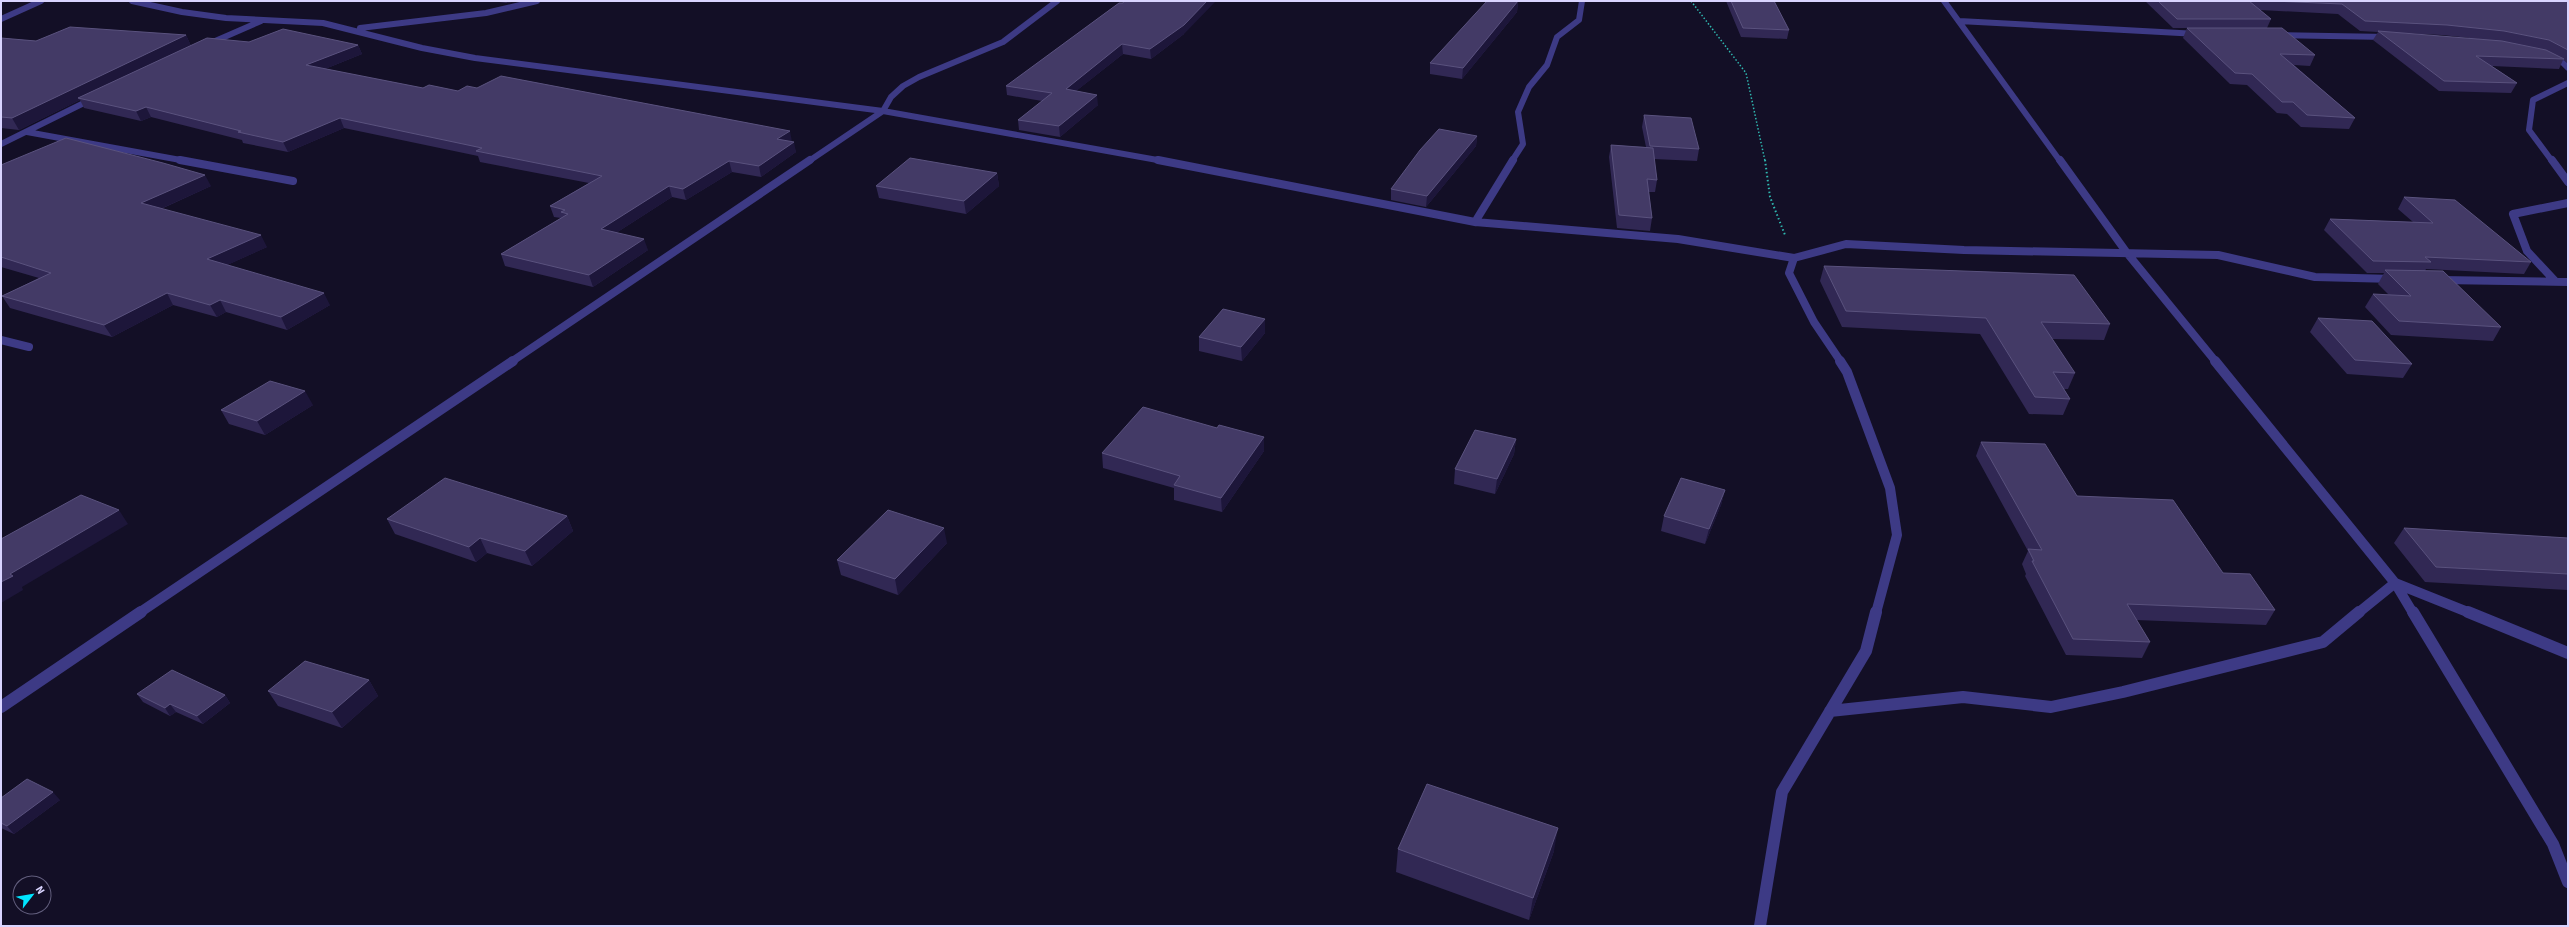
<svg xmlns="http://www.w3.org/2000/svg" width="2569" height="927" font-family="'Source Sans 3',sans-serif">
  <style>
    .lines { fill: none; stroke-linecap: round; stroke-linejoin: round }
    .path-far1 { stroke: #2fb8b0; stroke-width: 1.5; stroke-dasharray: 1.5 2; stroke-linecap: butt }
    .path { stroke: #2fb8b0; stroke-width: 2; stroke-dasharray: 1.5 2.5; stroke-linecap: butt }
    .street-far3 { stroke: #3d3a85; stroke-width: 6 }
    .street-far2 { stroke: #3d3a85; stroke-width: 8 }
    .street-far1 { stroke: #3d3a85; stroke-width: 10 }
    .street { stroke: #3d3a85; stroke-width: 12 }
    .wall { fill: #312854; fill-rule: evenodd }
    .shaded-wall { fill: #1d163a }
    .building { fill: #433a66; stroke: #5a527e }
  </style>
  <rect width="100%" height="100%" fill="#130f26"/>
  <g class="lines">
    <!-- path-far1 -->
    <path class="path-far1" d="M1691,1L1746,73L1765,161"/>
    <!-- path -->
    <path class="path" d="M1765,160L1770,197L1785,235"/>
    <!-- street-far3 -->
    <path class="street-far3" d="M132,1L182,12L226,18L323,23L422,48L475,58L883,111L1163,161
      M1944,1L2060,161
      M1,19L41,1
      M1959,21L2198,34
      M360,28L486,13L537,1
      M2278,35L2388,37
      M206,45L261,21
      M2550,57L2560,60L2568,68
      M27,132L186,161
      M1,144L94,98
      M809,161L883,111L891,97L903,86L919,77L1003,42L1057,1
      M1512,161L1523,144L1518,112L1529,87L1547,65L1557,37L1579,20L1582,1
      M2552,161L2529,130L2533,100L2568,83"/>
    <!-- street-far2 -->
    <path class="street-far2" d="M180,160L293,181
      M1158,160L1475,222L1678,239L1794,258L1846,244L1964,250L2218,255L2315,277L2394,279
      M2060,160L2127,253L2216,362
      M2552,160L2568,182
      M1475,222L1513,160
      M1794,258L1789,273L1814,322L1841,362
      M2440,280L2568,282
      M2555,281L2527,251L2513,214L2568,203
      M1,340L29,347
      M511,362L810,160"/>
    <!-- street-far1 -->
    <path class="street-far1" d="M1840,361L1847,372L1890,488L1897,535L1876,613
      M2215,361L2395,583L2413,613
      M139,613L513,361
      M2358,613L2395,583L2470,613"/>
    <!-- street -->
    <path class="street" d="M2413,612L2553,844L2568,882
      M2468,612L2568,653
      M1,707L141,612
      M1830,711L1963,697L2051,707L2123,692L2323,642L2359,612
      M1760,926L1782,792L1866,651L1876,612"/>
  </g>
  <!-- wall -->
  <path class="wall" d="M491,1H516L507,3Z
    M1518,1L1517,12L1462,79L1430,74V63Z
    M1726,1H1774L1789,30L1787,39L1741,37Z
    M2145,1H2568V63L2563,60L2559,69L2492,66L2517,83L2511,93L2439,91L2373,40L2378,32L2360,31L2338,14L2260,10L2271,19L2267,28L2315,55L2310,66L2294,65L2355,118L2349,129L2301,127L2287,114L2277,113L2247,85L2230,84L2183,38L2187,28H2173ZM2400,33L2442,35L2479,39Z
    M1119,3L1184,34L1151,59L1123,54L1076,91L1098,105L1060,137L1019,130L1018,120L1042,101L1007,95L1006,86Z
    M186,35L191,46L249,42L358,45L362,54L325,69L423,88L458,91L792,141L796,152L761,177L732,172L686,200L672,197L616,233L648,250L593,287L505,266L501,254L561,218L554,217L550,206L589,183L480,162L478,156L344,128L288,152L243,143L242,140L151,117L141,121L84,108L80,100L19,130L1,128V38L36,41Z
    M1644,115L1699,149L1697,161L1654,159L1657,180L1655,192H1649L1652,218L1650,231L1617,228L1609,157L1611,145L1646,147L1642,127Z
    M1477,136L1476,146L1426,207L1391,200V189Z
    M1,165L211,186L161,209L267,247L227,265L330,305L287,330L226,312L217,317L173,305L112,337L10,308L2,296L39,278L1,267Z
    M997,173L999,186L966,214L879,198L876,186Z
    M2404,197L2531,262L2524,274L2426,269L2425,271L2501,327L2493,341L2391,335L2365,307L2373,294L2389,295L2378,284L2384,273H2367L2324,230L2330,219L2413,222L2398,209Z
    M1824,266L2110,324L2104,340L2052,339L2075,373L2068,389H2064L2070,399L2063,415L2029,414L1980,334L1842,327L1820,281Z
    M2318,318L2412,364L2403,378L2347,374L2310,332Z
    M1265,333L1242,361L1199,351V337Z
    M313,405L265,435L229,424L221,410Z
    M1516,439L1514,454L1495,494L1454,484L1455,469Z
    M1981,442L2077,496L2223,573L2275,610L2266,625L2136,620L2150,642L2142,658L2066,655L2025,576L2026,574L2022,564L2028,551L1976,456Z
    M1264,451L1222,512L1174,500V488L1103,468L1102,453Z
    M1725,490L1721,505L1705,544L1661,531L1664,516Z
    M567,516L573,531L532,566L487,553L476,562L395,534L387,519Z
    M2404,528L2568,538V590L2425,582L2394,543Z
    M947,543L898,595L841,575L837,560Z
    M369,680L378,696L342,728L278,706L268,691Z
    M137,694L225,695L230,703L203,724L176,712L170,716L143,702Z
    M1,798L60,800L14,834L1,828Z
    M1398,849L1554,851L1529,920L1396,872Z"/>
  <!-- shaded-wall -->
  <path class="shaded-wall" d="M506,1H516L507,3Z
    M1207,1H1216L1184,34L1151,59L1150,49Z
    M1518,1L1517,12L1462,79L1463,68Z
    M186,35L191,46L78,98L80,100L19,130L12,118Z
    M1122,44L1123,54L1066,99V89Z
    M358,45L362,54L310,75L306,65Z
    M1097,95L1098,105L1060,137L1059,126Z
    M146,107L151,117L141,121L136,111Z
    M340,118L344,128L288,152L283,142Z
    M790,131L792,142L777,139Z
    M1477,136L1476,146L1426,207L1427,196Z
    M794,142L796,152L761,177L759,166Z
    M729,161L732,172L686,200L683,189Z
    M997,173L999,186L966,214L964,201Z
    M205,175L211,186L147,215L141,203Z
    M669,186L672,197L605,240L601,229Z
    M261,235L267,247L214,271L207,259Z
    M644,239L648,250L593,287L589,275Z
    M167,293L173,305L112,337L104,325Z
    M324,293L330,305L287,330L281,317Z
    M220,300L226,312L217,317L210,305Z
    M1265,319V333L1242,361L1241,347Z
    M305,391L313,405L265,435L257,421Z
    M1264,437V451L1222,512L1221,498Z
    M1516,439L1514,454L1495,494L1497,479Z
    M1725,490L1721,505L1705,544L1709,529Z
    M119,510L128,524L22,587L23,590L1,603V582L10,574Z
    M567,516L573,531L532,566L525,551Z
    M944,528L947,543L898,595L895,579Z
    M480,538L487,553L476,562L469,547Z
    M369,680L378,696L342,728L332,712Z
    M225,695L230,703L203,724L197,716Z
    M170,704L176,712L170,716L165,708Z
    M53,792L60,800L14,834L7,826Z
    M1558,828L1554,851L1529,920L1533,898Z"/>
  <!-- building -->
  <path class="building" d="M1124,1H1207L1184,25L1150,49L1122,44L1066,89L1097,95L1059,126L1018,120L1052,93L1006,86L1119,3H1123Z
    M1487,1H1518L1463,68L1430,63Z
    M1731,1H1774L1789,30L1743,28Z
    M2158,1H2249L2271,19H2177Z
    M2272,1H2568V50L2549,40L2504,31L2447,25L2365,21L2342,4Z
    M70,27L186,35L12,118L1,117V38L36,41Z
    M2187,28H2282L2315,55L2280,54L2355,118L2307,115L2293,102H2282L2252,74L2235,73Z
    M283,29L358,45L306,65L423,88L429,85L458,91L467,86L477,88L501,76L790,131L777,139L794,142L759,166L729,161L683,189L669,186L601,229L644,239L589,275L501,254L568,214L561,212L565,210L550,206L602,176L476,151L482,148L340,118L283,142L238,132L241,131L146,107L136,111L78,98L207,38L249,42Z
    M2378,31L2502,41L2546,50L2564,59L2476,56L2517,83L2444,81Z
    M1644,115L1691,118L1699,149L1650,146Z
    M1439,129L1477,136L1427,196L1391,189L1420,150Z
    M66,138L163,163L205,175L141,203L261,235L207,259L324,293L281,317L220,300L210,305L167,293L104,325L2,296L51,273L1,257V165Z
    M1611,145L1653,148L1657,180L1647,179L1652,218L1619,215Z
    M910,158L997,173L964,201L876,186Z
    M2404,197L2455,200L2531,262L2425,257L2431,262L2373,261L2330,219L2433,223Z
    M1824,266L2074,275L2110,324L2041,322L2075,373L2053,372L2070,399L2035,397L1986,318L1846,311Z
    M2385,270L2443,271L2501,327L2399,321L2373,294L2411,296Z
    M1223,309L1265,319L1241,347L1199,337Z
    M2318,318L2372,321L2412,364L2355,360Z
    M270,381L305,391L257,421L221,410Z
    M1143,407L1217,428L1219,425L1264,437L1221,498L1174,485L1180,476L1102,453Z
    M1475,430L1516,439L1497,479L1455,469Z
    M1981,442L2045,444L2077,496L2173,500L2223,573L2250,574L2275,610L2127,604L2150,642L2073,639L2032,561H2034L2028,549L2042,550Z
    M445,478L567,516L525,551L480,538L469,547L387,519Z
    M1681,478L1725,490L1709,529L1664,516Z
    M81,495L119,510L10,574L13,576L1,582V539Z
    M888,510L944,528L895,579L837,560Z
    M2404,528L2568,538V574L2436,567Z
    M305,661L369,680L332,712L268,691Z
    M172,670L225,695L197,716L170,704L165,708L137,694Z
    M27,779L53,792L7,826L1,823V798Z
    M1427,784L1558,828L1533,898L1398,849Z"/>
  <!-- border -->
  <rect width="2569" height="927" fill="none" stroke="#d9d4ff" stroke-width="4"/>
  <!-- north arrow -->
  <g transform="translate(32 895) rotate(59)"><circle r="19" fill="#130f26" stroke="#625e7d"/>
  <path d="M0-3L7 15L0 10L-7 15Z" fill="#00e5ff"/>
  <text y="-6" font-size="11" font-weight="bold" text-anchor="middle" fill="#d9d4ff">N</text>
  </g>
</svg>
